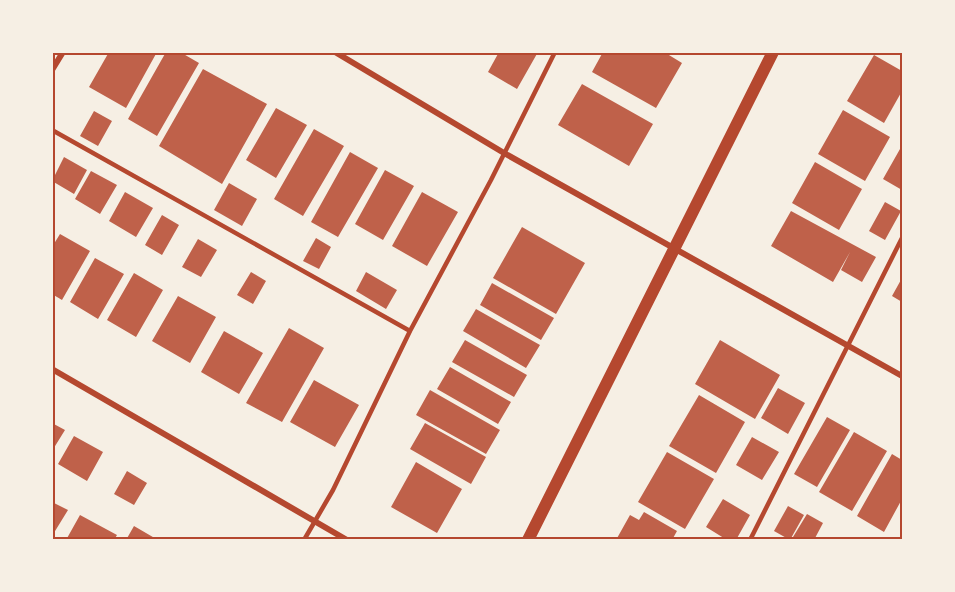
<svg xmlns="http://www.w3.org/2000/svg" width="955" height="592" font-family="Literata,serif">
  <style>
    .building { fill: #bf614a }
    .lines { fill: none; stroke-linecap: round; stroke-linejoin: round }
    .service { stroke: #b5482f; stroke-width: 4.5 }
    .minor { stroke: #b5482f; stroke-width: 6 }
    .secondary { stroke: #b5482f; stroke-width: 12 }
    .neatline { fill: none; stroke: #b5482f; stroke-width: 2 }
  </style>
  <rect width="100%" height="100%" fill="#f6efe4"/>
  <!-- building -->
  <path class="building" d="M109,52H157L126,108L89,87Z
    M166,52H180L199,63L157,136L128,119Z
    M499,52H538L517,89L488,72Z
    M603,52H664L682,63L656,108L592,72Z
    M874,55L902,71V91L884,123L847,101Z
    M203,69L267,104L222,184L159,146Z
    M582,84L653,124L629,166L558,125Z
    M276,108L307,125L276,178L246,160Z
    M843,110L890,137L865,181L818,154Z
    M94,111L112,121L98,146L80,136Z
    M314,129L344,146L303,216L274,199Z
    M900,149L902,150V190L883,179Z
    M350,152L378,168L338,237L311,222Z
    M64,157L87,170L74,194L52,181Z
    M815,162L862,189L839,230L792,203Z
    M385,170L414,186L383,240L355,224Z
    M91,171L117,185L100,214L75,199Z
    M229,183L257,199L242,226L214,210Z
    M125,192L153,208L136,237L109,221Z
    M422,192L458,212L427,266L392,246Z
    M885,202L901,211L885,240L869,231Z
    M791,211L876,257L862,282L841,270L850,252L833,282L771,246Z
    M162,215L179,225L162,255L145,245Z
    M522,227L585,263L556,314L493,278Z
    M60,234L90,251L62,300L52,294V247Z
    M316,238L331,247L319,269L303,261Z
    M198,239L217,250L201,277L182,267Z
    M95,258L124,274L98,319L70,302Z
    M251,272L266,281L253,304L237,295Z
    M366,272L397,290L386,309L356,291Z
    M134,273L163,290L136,337L107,320Z
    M902,278V302L892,296Z
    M492,283L554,318L541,340L480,305Z
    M178,296L216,317L190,363L152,341Z
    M476,309L540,345L526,368L463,331Z
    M289,328L324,348L282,422L246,403Z
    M224,331L263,353L239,394L201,372Z
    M465,340L527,375L514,397L452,362Z
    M720,340L780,375L755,419L695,384Z
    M450,367L511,402L498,424L437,389Z
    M314,380L359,405L335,447L290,422Z
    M778,388L805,403L788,434L761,418Z
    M430,390L500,430L486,454L416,415Z
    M699,395L745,422L716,473L669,446Z
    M827,417L850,430L817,487L794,474Z
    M52,423L65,430L52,451Z
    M425,423L486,457L471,484L410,449Z
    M854,432L887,451L852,511L819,492Z
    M74,436L103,452L87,481L58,464Z
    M752,437L779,452L762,480L736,465Z
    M667,452L714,479L685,529L638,502Z
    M892,454L902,460V499L884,532L857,516Z
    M416,462L462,489L437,533L391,507Z
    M127,471L147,483L134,505L114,494Z
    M723,499L750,515L736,540H727L706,527Z
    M52,502L68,510L52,536Z
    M788,506L804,515L790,540L774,531Z
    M644,512L677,531L672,540H616L630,515L639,520Z
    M807,514L823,523L814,540H797L793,537Z
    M80,515L117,535L114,540H66Z
    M134,526L158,540H126Z"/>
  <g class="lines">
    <!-- service -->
    <path class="service" d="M52,130L410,331
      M304,540L333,490L410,331L491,180L555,52
      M750,540L902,238"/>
    <!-- minor -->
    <path class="minor" d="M335,52L504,153L902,376
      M52,70L63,52
      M52,369L347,540"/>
    <!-- secondary -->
    <path class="secondary" d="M528,540L773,52"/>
  </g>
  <!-- border -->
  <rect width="955" height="592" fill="none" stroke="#f6efe4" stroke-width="108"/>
  <rect x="54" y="54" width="847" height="484" class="neatline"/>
</svg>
